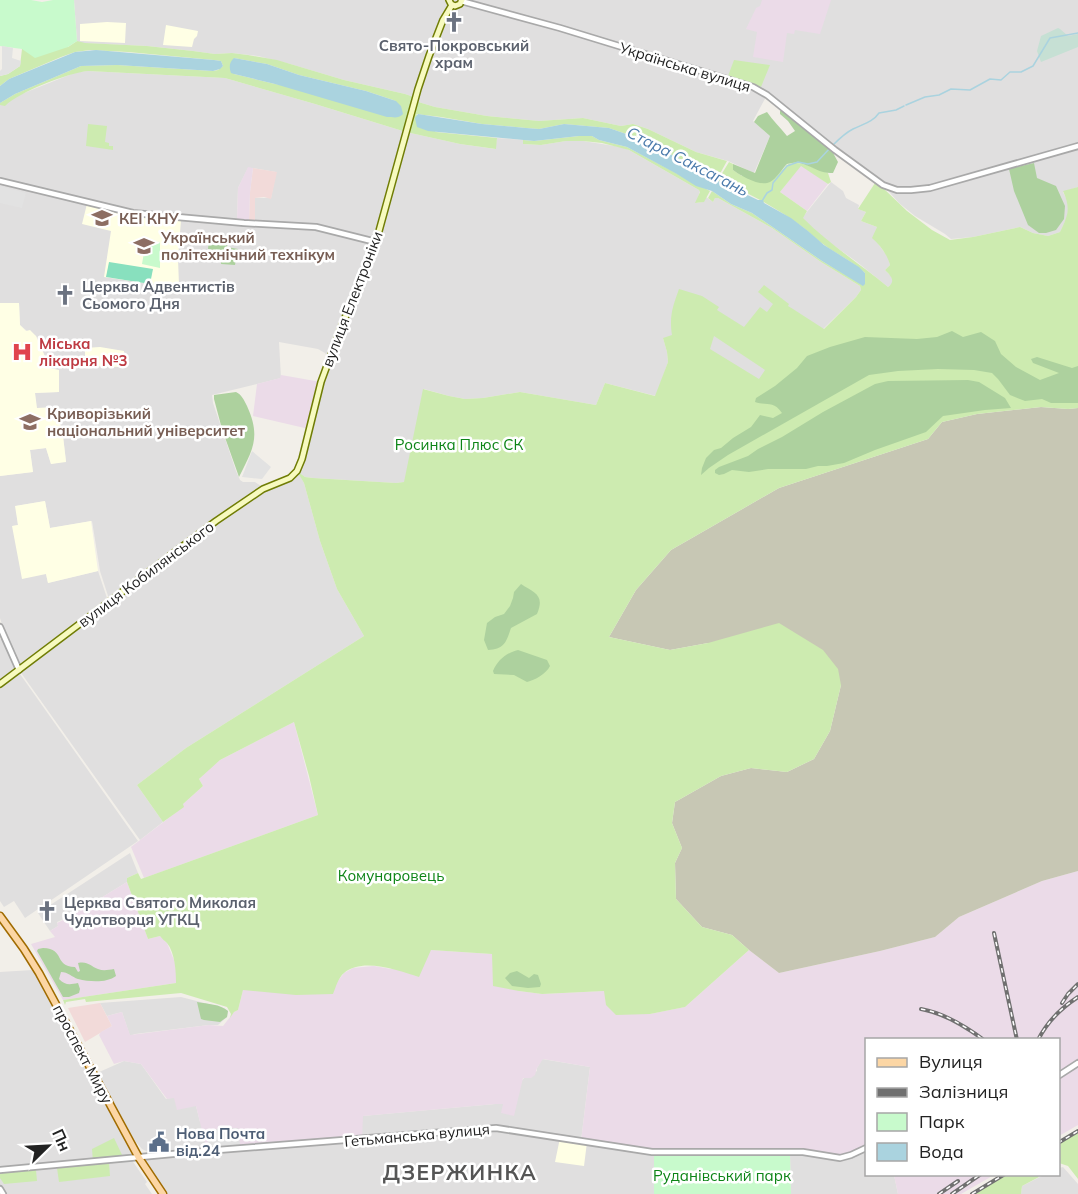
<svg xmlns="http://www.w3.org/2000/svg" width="1078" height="1194" font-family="Mulish,sans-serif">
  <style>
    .residential { fill: #e0dfdf; fill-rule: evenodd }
    .commercial { fill: #f2dad9 }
    .industrial { fill: #ebdbe8 }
    .education { fill: #ffffe5 }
    .construction { fill: #c7c7b4 }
    .grass { fill: #cdebb0; fill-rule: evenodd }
    .forest { fill: #add19e }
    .wetland { fill: #c6e0d4 }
    .park { fill: #c8facc }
    .pitch { fill: #88e0be }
    .parking { fill: #e2e2e2 }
    .water { fill: #aad3df }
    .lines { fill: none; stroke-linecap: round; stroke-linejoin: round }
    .stream { stroke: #aad3df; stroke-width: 1.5 }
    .tertiary-casing { stroke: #a9a9a9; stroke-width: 8 }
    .secondary-casing { stroke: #707d05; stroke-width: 8 }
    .primary-casing { stroke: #a06b00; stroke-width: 9 }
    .tertiary { stroke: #fff; stroke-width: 4.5 }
    .secondary { stroke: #f7fabf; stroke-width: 5 }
    .primary { stroke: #fcd6a4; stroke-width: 6 }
    .rail-casing { stroke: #707070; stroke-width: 4 }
    .rail { stroke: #fff; stroke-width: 1.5; stroke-dasharray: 4.5; stroke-linecap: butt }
    .labels { text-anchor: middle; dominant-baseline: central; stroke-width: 5; stroke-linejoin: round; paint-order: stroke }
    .worship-label { font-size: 15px; font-weight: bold; fill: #5b616d; stroke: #fff; text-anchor: start }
    .street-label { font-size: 15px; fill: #222; stroke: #fff }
    .education-label { font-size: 15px; font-weight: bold; fill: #785e54; stroke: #fff; text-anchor: start }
    .health-label { font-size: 15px; font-weight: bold; fill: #be3a42; stroke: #fff; text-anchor: start }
    .park-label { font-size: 15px; fill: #0c8416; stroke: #fff }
    .service-label { font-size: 15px; font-weight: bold; fill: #4e5e75; stroke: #fff; text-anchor: start }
    .water-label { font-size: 16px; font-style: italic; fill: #4a7aab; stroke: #fff }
    .district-label { font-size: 21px; font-weight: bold; letter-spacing: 1.5px; fill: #555; stroke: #fff }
  </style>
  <rect width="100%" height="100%" fill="#f2efe9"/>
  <!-- residential -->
  <path class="residential" d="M74,0H1078V187L1063,192L1069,204L1067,218L1060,232L1048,236L1033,233L1020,227L973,237L951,239L945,234L915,216L899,203L883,185L767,95L753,121L770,136L754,173L728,161L696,152L648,129L633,124L621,126L583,118L539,121L487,116L435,107L415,101L411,96L405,94L344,80L290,64L258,56L232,53L215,54L193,51L147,46L80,43L77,41Z
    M88,71L225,78L315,104L406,132L460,144L495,149L497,138L523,140V144L541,145L566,141H583L621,147L629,150L699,190L700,191L696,203L703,202L706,197L713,202L715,198H718L772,228L821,262L860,286L861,290L856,297L817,335L771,387L663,338L667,352L668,362L656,396L605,383L596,405L520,392L483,398L465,399L449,396L424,389L405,482L396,483L313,478L305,477L299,473L304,483L320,541L337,589L364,636L186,748L137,785L163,822L140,840L19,670L110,602L100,571L92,521L50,528L45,501L16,506L18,525L13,526L46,574L48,583L98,571L108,601L20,666L18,664L5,635L0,618V476L33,472L30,450L46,448L51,464L66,461L63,436L56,407L36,409L35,393L59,392L54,370L50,368L36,336L27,331L20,325L19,303H0V183L121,212L147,217L264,227H307L325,230L375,245L377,240L326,226L309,224L255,221V198H271L276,172L253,168H248L238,188L237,220L135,210L99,204L0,179V105H5L14,97L64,77L77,72ZM279,342L318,349L325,353L329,359L297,471L290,478L264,488L255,482H243L240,480L236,471L213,403L212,395L281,378Z
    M831,182L843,191L846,198L859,205L858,209L866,212L861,221L877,227L875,233L876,241L888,257L890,265L885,270L891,276L893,281L892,284L888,287L857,262L822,237L802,218Z
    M0,639H2L16,669L0,682Z
    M17,674H20L138,841L25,918L14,901L4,907L0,901V687Z
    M130,853L138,873L127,878V882L73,915L57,922L58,926L50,931L38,913Z
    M33,970L129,1145L132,1154L131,1159L147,1182L145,1184L152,1194H0V972Z
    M181,997L224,1008L228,1011L227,1017L218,1025H209L135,1034L130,1036L122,1012L107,1016L100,1003Z
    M542,1059L590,1067L581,1141L652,1152L654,1156V1194H163L139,1158L154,1155L142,1149L135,1141L97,1073L124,1061L141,1064L166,1099L174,1097L196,1106L200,1122L362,1139V1116L495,1104H503L524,1078L537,1071V1068Z
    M866,1151V1174L894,1175L898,1194H791L790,1155H804L836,1160L851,1158Z
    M1063,1167L1078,1184V1194H1021L1022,1186L1044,1175L1058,1174L1059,1168Z"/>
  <!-- commercial -->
  <path class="commercial" d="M253,168L277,172L271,199L264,197L255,198V221H249L250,192Z
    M100,1003L112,1026L85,1042L68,1008Z"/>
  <!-- industrial -->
  <path class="industrial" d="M762,0H831L820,34L795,30L794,34L787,33L783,62L753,57L757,32L746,29L756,8L760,6Z
    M801,165L828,184L807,211L780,192Z
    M248,167L253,168L250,193L249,221L237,220L238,188Z
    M281,375L321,382L309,429L253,416L257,384L280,378Z
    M294,722L318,815L144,878L131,847L183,807V804L203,786L199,779L209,769L220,760Z
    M1078,871V1125L1059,1136L1058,1040H866V1148L844,1157L813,1153L652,1152L581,1141L590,1067L543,1059L537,1068L535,1075L531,1078H523L514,1116L501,1113L503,1104H495L363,1116L362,1139L207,1151L196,1106L177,1110L174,1098L167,1099L141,1064L124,1061L114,1064L99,1035L101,1032L112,1026L107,1016L122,1012L130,1035L209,1025L223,1026L234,1012L238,1010L243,990L337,982L344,973L353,968L374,966L391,969L431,950L492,954L519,991L542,994L604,991L650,1014L685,1007L749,950L779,973L880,951L935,937L959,917L1042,881Z
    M127,882L148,939L160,936L167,943L176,965V983L63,1000L31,944L55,937L50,931L58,926L57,923L73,915Z
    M894,1175V1174L994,1175L961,1194H898Z"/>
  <!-- education -->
  <path class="education" d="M107,22L126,23L125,43L80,41V24Z
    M166,25L198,31L197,36L194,39L192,47L163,45Z
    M87,204L147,217L181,220L178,259L179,285L150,284L104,277L111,231L82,224Z
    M0,303H19L20,325L26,331L30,330L36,336L50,368L59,370V392L35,393L37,408L56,407L63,436L66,462L51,464L46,448L30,450L33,472L0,476Z
    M100,347L124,351L123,362H120V367L85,366V348Z
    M45,501L50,528L91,521L98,571L48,583L46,574L22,579L12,526L18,525L15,506Z
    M560,1138L587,1142L584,1166L555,1162Z"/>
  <!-- construction -->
  <path class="construction" d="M1041,407L1068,409L1078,408V871L1042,881L959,917L935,937L880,951L779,973L749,950L732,935L702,927L676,899L675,863L682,848L672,823L675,802L721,776L751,768L787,772L814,759L830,731L841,685L708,643L670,650L609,637L636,590L671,550L779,488L928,439L942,422L977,414Z"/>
  <!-- grass -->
  <path class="grass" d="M77,41L85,43L147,46L193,51L215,54L232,53L248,55L277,60L344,80L405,94L411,96L415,101L435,107L487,116L539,121L583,118L621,126L633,124L648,129L696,152L727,161L717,179L713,175L666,152L655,144L609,128L564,124L539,129L526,128L482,124L441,117L416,114L436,132L497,138L496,149L460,144L406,132L315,104L225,78L88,71C68,73 19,92 5,106L0,105V103L15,94L81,66L117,65L213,71L218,70L223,66L221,61L214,60L128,52L90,50L75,52L61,57L9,79L0,86V76L8,74L20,66L22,49L68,47ZM234,58L267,64L299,75L366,91L396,101L275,84L234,74Z
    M734,60L770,65L761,87L749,82L728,76Z
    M88,124L107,126L105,142L109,143V146H113V150L86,146Z
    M579,136H592L599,140L627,147L710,191L704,202L695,203L700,192L699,190L629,150L602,143L583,141H566L541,145L523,144V140L534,141Z
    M729,162L733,164V170L742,176C749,175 775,174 780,171C788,167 784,163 796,163C806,163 818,170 828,173L831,182L828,184L801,166L780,192L807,211L803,218C829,244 860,264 888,287C896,281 891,276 885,270L890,265C887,254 880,245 872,238L877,227L861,221L866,212L858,209L875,183L882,187L907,211L932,230L950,240L973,237L1020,227L1033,233L1048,236L1060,232C1068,215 1071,209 1063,191L1078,187V408L1068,409L1041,407L977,414L942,422L928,439L779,488L671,550L636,590L609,637L670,650L708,643L779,623L823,650L838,669L841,685L830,731L814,759L787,772L751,768L721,776L675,802L672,823L682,848L675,863L676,899L702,927L732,935L749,950L685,1007L650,1014L616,1015L606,1005L604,991L542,994L519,991L493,986L492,954L431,950L419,977C399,971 363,957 344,973C338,978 336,987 333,994L296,995L243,990L238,1010L234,1012L230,1018L231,1014L227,1007L181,993L86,1002L85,999L66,1002L65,1005L63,1000L176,983C176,971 175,953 167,943C165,941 162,939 160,936L148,939L127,882V878L138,873L141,879L318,815L309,776L294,722L220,760L199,779L203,786L183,804L184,807L163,822L137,785L186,748L364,636L337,589L320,541L304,483L297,471L305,477L313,478L396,483L404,482L423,389L449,396L465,399L483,398L520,392L596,405L605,383L655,396L668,362L667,352L663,338L672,335C669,316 673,306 679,289L702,296L719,307L717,310L744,327L760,307L767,312L773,304L758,292L764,285L789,304L788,306L793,309L824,329L856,297L861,290L860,286L821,262L772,228L718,198H715L713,202L708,198L712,191L731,204L752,213L822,261L863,285L865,273C852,261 836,254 823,244C816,240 811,233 805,229C783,212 746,190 720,182L718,180ZM714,336L765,370L759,379L710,349Z
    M1078,1133V1179L1068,1166L1059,1163L1058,1144Z
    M114,1138L124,1159L93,1162L92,1149Z
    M109,1163L110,1176L59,1182L57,1168Z
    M36,1170L37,1181L4,1184L0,1178V1174L2,1173Z
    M1007,1175H1037L1039,1177L1022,1186L1021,1194H974Z"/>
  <!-- forest -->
  <path class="forest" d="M783,110L832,151L838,162L833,173C821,174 813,167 803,164C798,162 793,163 787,164C782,169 776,179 770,182C760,187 741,176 733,170V164L755,173L770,136L754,122L758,116L767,112C773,121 780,127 787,136L795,131L788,121L780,114V111Z
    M1034,163L1037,178L1056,186L1065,206L1064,219L1056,230L1046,233H1039L1028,225L1014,191L1009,169Z
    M209,239L228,241L227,247L238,249L235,265L221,264L222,251L208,249Z
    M952,331L963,337L981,332L995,341L1001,354L1016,367L1040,380L1059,373L1033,363L1031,359L1037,357L1072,368L1078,366V403H1051L1042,399L1025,401L1010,395L998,379L992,373L974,370L938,369L898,371L869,375L728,455L709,468L701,475L702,468L706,458L714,450L721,448L733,438L751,427L760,415L773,418L782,413C773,400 766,406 755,402L756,398L775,386L797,368L807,356L830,347L865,337L917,339L937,337Z
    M968,380L979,382L1005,398L1011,408L985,410L943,416L926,432L875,450L844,463L827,466H818L806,469H768L749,472L732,470L724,474L719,475L715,473V470L719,467L748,456L758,449L782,437L823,412L875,384L888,381Z
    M236,392C242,395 244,400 247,406C261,437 253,449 239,477L222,429L214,399V395Z
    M521,584C535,593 545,595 537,614L511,628C506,643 504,649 488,650L484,640L487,623L495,617L504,614L510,606L513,598L514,592Z
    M518,650L547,660L550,666C546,674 535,680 527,682L514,675L494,674L493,671C498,660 506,653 518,650Z
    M43,948C66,949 53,966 75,967L78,972L80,971L78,963C88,961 90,966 98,969C103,971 108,970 114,969L116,976C107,983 90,982 78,979C72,977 68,972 61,972L59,979C65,985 69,985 78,983L80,989L79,993L69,997H63L37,951L38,949Z
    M517,971L529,978L534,974L538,975L541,984L540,987L528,988L512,986L505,978L510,973Z
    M197,1002C208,1004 220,1004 228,1011L227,1017L220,1022L204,1020L201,1019Z"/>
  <!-- wetland -->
  <path class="wetland" d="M1058,28L1060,29L1068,36L1078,34V47L1041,62L1037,51L1041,36Z"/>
  <!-- park -->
  <path class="park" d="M0,0H31L42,2L53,0H74L77,41L68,47L35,58L22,49L0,46Z
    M146,241L160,242V268L142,264Z
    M790,1155L791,1194H654V1156Z"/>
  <!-- pitch -->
  <path class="pitch" d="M109,262L153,269L150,284L106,277Z"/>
  <!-- parking -->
  <path class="parking" d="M2,46L13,48L12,58L21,61L20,66L8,74L0,76V71L2,69Z
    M0,186L26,193L22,208L0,203Z
    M252,451L271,467L262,479L242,477Z
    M222,1128H238L240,1145L208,1148L207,1131Z"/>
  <!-- water -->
  <path class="water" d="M96,50L214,60L221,61L223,66L220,69L213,71L117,65L81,66L15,94L0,103V86L9,79L75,52Z
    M234,58L267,64L299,75L366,91L396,101L401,106L403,114C398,119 394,117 387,117L275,84L234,74L231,73C229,68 229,62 234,58Z
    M418,114L482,124L526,128L539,129L564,124L609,128L655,144L666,152L713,176L720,182L758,200H763L764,203L791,218L808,231L824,245L859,267L865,273V284L863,286L822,261L752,213L731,204L712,191L696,186L677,174L627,147L599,140L592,136H579L534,141L428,131L417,127L415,118Z"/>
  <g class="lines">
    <!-- stream -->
    <path class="stream" d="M906,105L925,97L939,95L951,89L970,90L990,79L1001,80L1010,72H1021L1033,66L1050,38L1078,33
      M833,145C840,138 845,133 853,129C863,124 873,122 879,113L896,110L904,106
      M762,201L767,193L772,190L773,183L787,166L798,162L808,164L817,162L830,148"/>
    <!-- tertiary casing -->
    <g class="tertiary-casing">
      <path id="tertiary" d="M461,1L560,28L753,87L767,95L835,150L883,185L897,190H911L930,188L1078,146
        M0,181L133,213L244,223L316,227L376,242
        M0,627L19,670
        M1058,1076L1078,1063
        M0,1170L205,1151L496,1128L652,1152H803L840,1158L851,1155L866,1148
        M0,1189L3,1194"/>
    </g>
    <!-- secondary casing -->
    <g class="secondary-casing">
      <path id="secondary" d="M449,0L451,4L455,6L460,4L462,0
        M0,684L216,521L263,489L290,478L297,471L302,459L321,382L340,330L376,242L418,89L429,56L443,20L452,5"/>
    </g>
    <!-- primary casing -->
    <g class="primary-casing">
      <path id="primary" d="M0,916L24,949L39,973L139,1158L163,1194"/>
    </g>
    <!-- tertiary -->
    <use href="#tertiary" class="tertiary"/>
    <!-- secondary -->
    <use href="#secondary" class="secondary"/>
    <!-- primary -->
    <use href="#primary" class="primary"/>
    <!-- rail casing -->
    <g class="rail-casing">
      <path id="rail" d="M994,933L1017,1040
        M1062,1003L1068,994L1078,984
        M921,1009C944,1013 965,1026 984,1040
        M1038,1040C1047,1022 1061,1008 1078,997
        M1058,1143L1078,1131
        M939,1194L958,1181
        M952,1194L981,1174
        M972,1194L1005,1174"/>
    </g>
    <!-- rail -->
    <use href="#rail" class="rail"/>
  </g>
  <!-- icons -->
  <defs>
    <g id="church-bare" transform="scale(1.62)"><path d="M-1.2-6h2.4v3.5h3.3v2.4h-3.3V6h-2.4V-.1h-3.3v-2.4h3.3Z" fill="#6b7280" stroke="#fff" stroke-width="2.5" paint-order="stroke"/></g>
    <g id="university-bare" transform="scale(1.62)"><path d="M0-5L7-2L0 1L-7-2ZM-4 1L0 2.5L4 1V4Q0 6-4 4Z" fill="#8d6e63" stroke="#fff" stroke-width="2.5" paint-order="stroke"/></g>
    <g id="hospital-bare" transform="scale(1.62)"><path d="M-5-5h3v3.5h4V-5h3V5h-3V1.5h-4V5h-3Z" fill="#e0444e" stroke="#fff" stroke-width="2.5" paint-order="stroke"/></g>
    <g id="civic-bare" transform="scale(1.62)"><path d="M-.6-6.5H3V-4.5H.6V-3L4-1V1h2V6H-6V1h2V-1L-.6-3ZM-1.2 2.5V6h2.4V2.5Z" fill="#5c6f8a" stroke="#fff" stroke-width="2.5" paint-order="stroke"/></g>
  </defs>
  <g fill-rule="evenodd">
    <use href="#church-bare" x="454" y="22"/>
    <use href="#university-bare" x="102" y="218"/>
    <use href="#university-bare" x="144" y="246"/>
    <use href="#church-bare" x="65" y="295"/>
    <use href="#hospital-bare" x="22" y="352"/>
    <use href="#university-bare" x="30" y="422"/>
    <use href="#church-bare" x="47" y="911"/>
    <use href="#civic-bare" x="159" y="1142"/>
  </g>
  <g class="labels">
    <!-- worship labels -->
    <g class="worship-label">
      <text x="454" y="45" text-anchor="middle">Свято-Покровський<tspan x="454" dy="17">храм</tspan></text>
      <text x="82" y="286">Церква Адвентистів<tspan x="82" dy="17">Сьомого Дня</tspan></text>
      <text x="64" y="902">Церква Святого Миколая<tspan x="64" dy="17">Чудотворця УГКЦ</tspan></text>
    </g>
    <!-- street labels -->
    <g class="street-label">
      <text transform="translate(685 67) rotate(17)">Українська вулиця</text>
      <text transform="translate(352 299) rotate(-69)">вулиця Електроніки</text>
      <text transform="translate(146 574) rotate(-37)">вулиця Кобилянського</text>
      <text transform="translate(83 1054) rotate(62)">проспект Миру</text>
      <text transform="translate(417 1135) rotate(-5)">Гетьманська вулиця</text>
    </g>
    <!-- education labels -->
    <g class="education-label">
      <text x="119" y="218">КЕІ КНУ</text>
      <text x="161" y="237">Український<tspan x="161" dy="17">політехнічний технікум</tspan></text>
      <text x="47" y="413">Криворізький<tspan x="47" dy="17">національний університет</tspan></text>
    </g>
    <!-- health labels -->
    <g class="health-label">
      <text x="39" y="343">Міська<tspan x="39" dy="17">лікарня №3</tspan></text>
    </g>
    <!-- park labels -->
    <g class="park-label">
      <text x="459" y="444">Росинка Плюс СК</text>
      <text x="391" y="875">Комунаровець</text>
      <text x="722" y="1175">Руданівський парк</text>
    </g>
    <!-- service labels -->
    <g class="service-label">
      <text x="176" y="1133">Нова Почта<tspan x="176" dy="17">від.24</tspan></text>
    </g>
    <!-- water labels -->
    <g class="water-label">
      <text transform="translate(688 161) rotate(27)">Стара Саксагань</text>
    </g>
    <!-- district labels -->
    <g class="district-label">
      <text x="460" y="1172">ДЗЕРЖИНКА</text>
    </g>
  </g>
  <!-- legend -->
  <rect x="865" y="1038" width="195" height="138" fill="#ffffff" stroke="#a7a7a7" stroke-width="1.5"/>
  <rect x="877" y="1058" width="30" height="9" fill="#fcd6a4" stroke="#a7a7a7" stroke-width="1.5"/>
  <text x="919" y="1068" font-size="18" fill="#222222">Вулиця</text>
  <rect x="877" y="1088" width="30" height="9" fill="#707070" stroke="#a7a7a7" stroke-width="1.5"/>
  <text x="919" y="1098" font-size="18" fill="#222222">Залізниця</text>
  <rect x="877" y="1113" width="30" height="18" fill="#c8facc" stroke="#a7a7a7" stroke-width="1.5"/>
  <text x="919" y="1128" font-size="18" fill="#222222">Парк</text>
  <rect x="877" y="1143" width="30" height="18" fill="#aad3df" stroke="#a7a7a7" stroke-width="1.5"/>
  <text x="919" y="1158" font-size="18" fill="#222222">Вода</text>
  <!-- north arrow -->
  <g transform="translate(48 1146) rotate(66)" stroke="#ffffff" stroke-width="4.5" paint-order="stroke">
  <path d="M0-4.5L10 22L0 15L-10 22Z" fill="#222222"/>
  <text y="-9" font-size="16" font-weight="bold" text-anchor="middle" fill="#222222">Пн</text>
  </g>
</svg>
